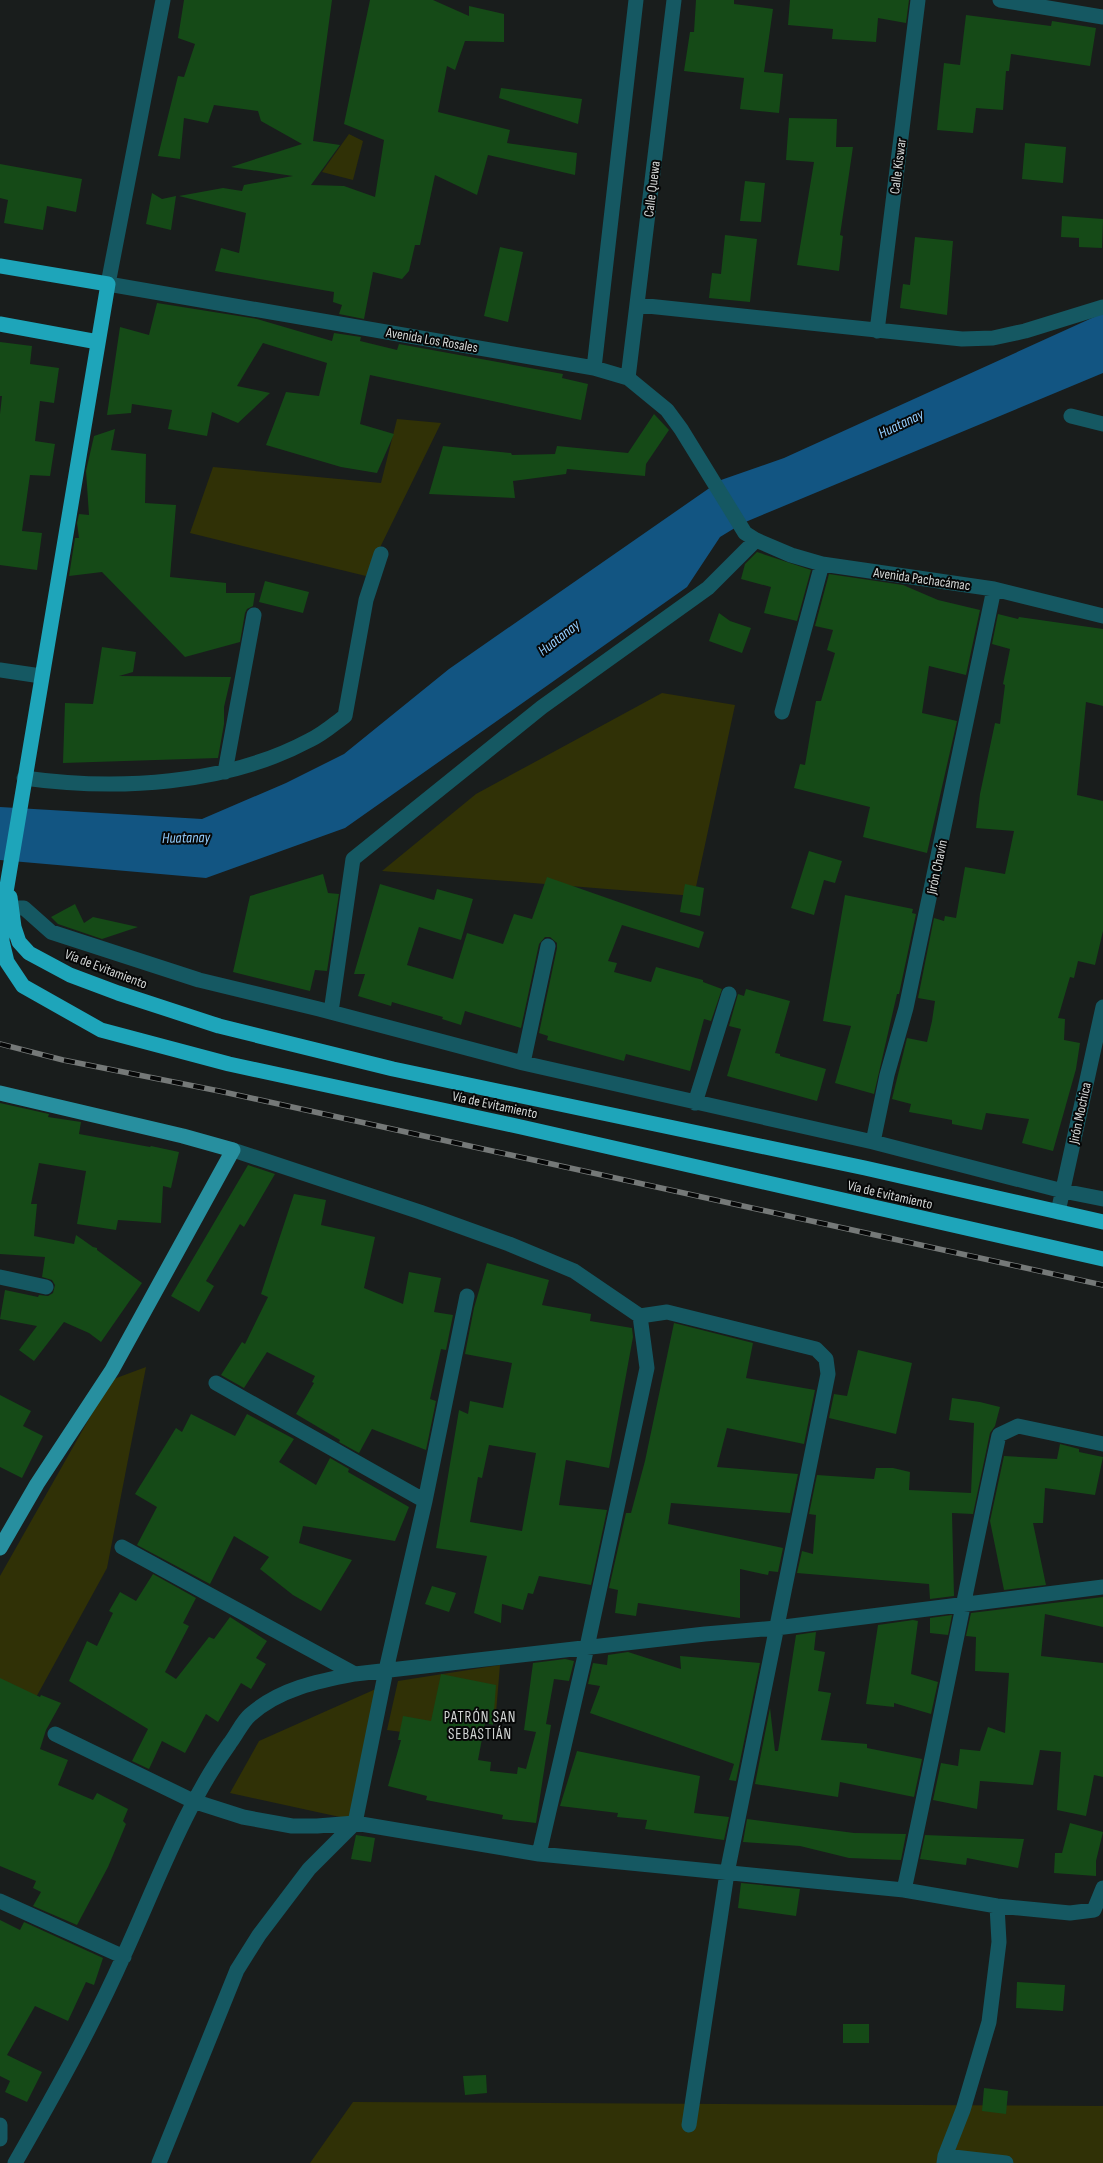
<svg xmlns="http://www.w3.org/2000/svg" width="1103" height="2163" font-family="'Sofia Sans Condensed',sans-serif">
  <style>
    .green { fill: #303106 }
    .water { fill: #125582 }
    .building { fill: #154a17; fill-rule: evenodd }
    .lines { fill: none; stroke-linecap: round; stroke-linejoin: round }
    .minor { stroke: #155862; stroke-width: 15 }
    .major { stroke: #278f9f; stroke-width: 15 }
    .highway { stroke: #1ea5ba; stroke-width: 15 }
    .rail-casing { stroke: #757978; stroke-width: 5.5 }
    .rail { stroke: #060707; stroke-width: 4; stroke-dasharray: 11; stroke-linecap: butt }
    .labels { text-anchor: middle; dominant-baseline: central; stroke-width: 4; stroke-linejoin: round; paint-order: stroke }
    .street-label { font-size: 14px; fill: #d2d5d4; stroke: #060707 }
    .water-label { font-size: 15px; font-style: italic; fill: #93ceff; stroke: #060707 }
    .neighbourhood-label { font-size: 15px; letter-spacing: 1px; fill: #d2d5d4; stroke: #060707 }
  </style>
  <rect width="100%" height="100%" fill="#191d1c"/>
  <!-- green -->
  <path class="green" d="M349,134L363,141L353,180L322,172Z
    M397,419L441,423L366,576L190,533L213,467L381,483Z
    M662,693L735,705L694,896L382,871L476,794Z
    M146,1367L107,1568L28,1712L0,1695V1576L111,1380Z
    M500,1665L496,1713L466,1708L461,1740L387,1730L398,1681Z
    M378,1688L349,1819L230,1793L259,1741Z
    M353,2102L1103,2106V2163H310Z"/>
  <!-- water -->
  <path class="water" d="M1103,313V373L743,523L720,537L687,587L345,828L206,878L0,860V807L202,819L286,783L344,754L449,669L721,480L784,458Z"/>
  <!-- building -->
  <path class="building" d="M184,0H332L313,141L340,145L311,185L344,186L375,197L384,140L344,124L370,0H433L469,16V6L504,14V42L465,41L455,70L447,66L438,112L510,130L507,143L577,153L575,175L488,155L477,195L435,175L420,245H415L409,271L402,279L373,272L364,319L339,314L342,305L333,302L334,292L215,271L221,248L239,253L246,213L179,196L223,188L242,191L244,185L293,176L231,167L302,144L261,121L258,111L214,105L208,123L184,118L180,159L158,156L178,76L184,77L195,44L178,38Z
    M696,0H734V4L773,9L764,72L783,74L779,113L740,109L744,78L684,71L690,32H694Z
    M790,0H909L906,23L878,18L876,42L832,39L833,29L788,25Z
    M966,15L1051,26L1052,21L1096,28L1090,66L1011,54L1009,71H1006L1003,110L976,108L973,133L937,130L944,63L960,65Z
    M501,88L582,99L578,124L499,98Z
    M789,118L837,119L836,147H853L840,235L843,236L839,271L797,265L814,162L786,160Z
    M1025,143L1066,147L1063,183L1022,179Z
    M0,164L82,179L76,212L47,206L43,230L4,223L8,200L0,198Z
    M745,181L765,183L761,222L740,221Z
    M152,193L162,199L176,196L171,230L146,224Z
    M1062,216L1103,219L1102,248L1079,247V238L1061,237Z
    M725,235L757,239L750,302L709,298L712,273L721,274Z
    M915,237L953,241L947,315L900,308L903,284L910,285Z
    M500,247L523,252L508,322L484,316Z
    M157,303L257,319L332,341L334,333L361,337L360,341L397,350L399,344L563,374L562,378L588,384L581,420L370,375L360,424L394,434L377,473L341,467L266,445L286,392L319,396L327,363L263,343L237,386L270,393L238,423L212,412L207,436L168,429L172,410L132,404L131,413L107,415L120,327L149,335Z
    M0,342L32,346L30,364L59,368L54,403L40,401L35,441L55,444L50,476L30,475L22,531L42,533L37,570L0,565V414L2,396H0Z
    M654,414L669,430L646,464L645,476L567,469L566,474L513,481L515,498L429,494L443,446L511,453L512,455L555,454L557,446L628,453Z
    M115,429L111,450L146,454L145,503L176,505L170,577L226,583V593H255L253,606L247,609L245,613L240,642L185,657L102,572L69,576L75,538H79L77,523L79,514L89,515L86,471L94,436Z
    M757,552L811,570L797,621L764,613L771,587L741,579L745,564Z
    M829,574L903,585L938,600L980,610L966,675L929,666L922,713L957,721L927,853L863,837L870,807L794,788L800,764L805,765L816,701H821L835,653L827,650L833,630L815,626Z
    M265,581L309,592L303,613L259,602Z
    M719,613L730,621L751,628L742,653L709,641Z
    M998,614L1018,619L1019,617L1103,629V706L1086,702L1077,795L1103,801V931L1095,965L1078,961L1074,978L1070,977L1058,1018L1065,1019L1064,1040L1080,1043L1076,1069L1053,1151L1022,1143L1029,1119L986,1113L982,1130L952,1124V1120L909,1112L911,1104L892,1099L907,1038L927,1042L932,1021L935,1001L918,998L934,918L944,921L945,916L956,918L965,867L1005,874L1014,831L976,828L980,794L995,723L1000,724L1005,685L1003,684L1010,649L992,644Z
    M102,647L136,652L133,672L119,676L231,677L224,707V724L218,758L63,763L65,703L93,704Z
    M809,851L842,861L835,883L824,880L814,915L791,908Z
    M323,874L328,893L339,894L327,971L315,970L310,991L233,972L250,896Z
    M547,877L704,932L699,948L622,925L608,961L617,963L614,972L651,982L656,967L703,980V982L722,989L711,1021L704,1019L690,1071L626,1054L624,1061L547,1040L548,1036L539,1033L557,948V943L550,937H545L539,944L521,1028L465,1011L461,1025L442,1019L443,1017L392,1002L391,1006L358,996L365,974H354L380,884L434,900L437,889L473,899L461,940L419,927L407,965L453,979L467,933L503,944L514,914L532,919Z
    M685,884L704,888L700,916L680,912Z
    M845,895L913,909L912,913L916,914L899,994H897L874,1094L835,1083L851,1026L823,1021Z
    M75,904L84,923L93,917L138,927L102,939L58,924L51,917Z
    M746,989L790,1001L775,1053L780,1054V1056L826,1069L817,1101L727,1076L741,1029L729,1026L738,994L744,996Z
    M0,1103L49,1114L48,1117L81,1122L79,1134L150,1147L151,1146L179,1152L171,1188L163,1186L161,1223L118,1220L116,1230L77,1224L86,1171L39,1163L31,1204H37L34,1236L74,1244L76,1235L93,1247L97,1248V1250L142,1283L101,1342L89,1333L64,1322L34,1361L19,1350L37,1326L0,1319L5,1290L38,1297L39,1295L48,1296L53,1293L55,1285L52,1280L42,1277L45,1257L0,1254Z
    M248,1165L275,1174L244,1227L240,1224L206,1281L214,1286L199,1312L171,1296Z
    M294,1194L326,1200L321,1225L375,1237L364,1288L403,1304L409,1272L441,1278L434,1312L453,1315L446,1350L441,1349L430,1399L436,1401L426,1450L372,1429L359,1453L339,1442L340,1440L296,1414L314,1383L312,1382L315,1376L267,1352L244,1388L221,1375L242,1342L245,1344L268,1297L261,1294Z
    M487,1263L549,1280L542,1305L591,1314L590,1321L632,1328L633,1337L609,1468L566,1460L559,1505L607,1510L591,1585L539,1576L533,1594L528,1593L523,1610L502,1604L501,1623L474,1613L487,1556L436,1548L459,1410L468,1414L470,1401L503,1408L512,1363L465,1354L474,1308ZM489,1445L536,1453L522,1531L470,1522L478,1477L482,1478Z
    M674,1323L753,1343L746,1378L815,1390L804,1444L727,1428L717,1467L798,1474L790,1513L671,1503L668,1524L783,1548L778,1572L769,1571L768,1575L740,1569V1618L638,1603L636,1616L615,1613L618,1590L609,1588L626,1513H631L645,1461Z
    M858,1350L912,1363L896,1434L829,1418L834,1394L847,1396Z
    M0,1395L31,1411L23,1426L43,1436L22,1478L0,1467Z
    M952,1398L980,1402L1000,1407L995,1426L990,1433L973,1514L952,1513L954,1596L930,1599L929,1584L797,1573L802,1551L813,1554L816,1515L809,1514L817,1475L874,1479L876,1468H893L910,1472L909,1490L971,1493L974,1423L949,1420Z
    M191,1414L235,1436L247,1414L294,1439L279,1462L316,1485L330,1458L349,1469L348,1472L409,1507L395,1541L303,1526L299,1543L352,1560L321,1611L293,1595L260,1569L269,1557L234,1536L210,1584L137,1545L157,1507L135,1494L176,1428L182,1432Z
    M1060,1444L1079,1449V1452L1103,1457L1095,1495L1045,1488L1043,1523H1033L1046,1585L1004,1590L990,1521L1004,1456L1057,1459Z
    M153,1574L196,1598L183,1623L189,1626L165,1672L176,1679L209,1637L214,1639L230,1617L267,1641L256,1658L266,1664L251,1689L241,1683L218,1722L206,1714L185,1753L162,1741L149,1769L132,1761L148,1729L69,1681L87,1641L97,1646L113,1613L109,1611L120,1592L136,1601Z
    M432,1586L456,1593L449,1612L425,1604Z
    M1103,1597V1627L1045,1614L1041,1656L1103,1663V1777L1094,1775L1086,1816L1057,1810L1061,1752L1040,1750L1033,1785L980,1781L977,1809L933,1800L941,1763L958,1766L960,1749L980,1751L988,1727L1005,1733L1009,1673L975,1671L976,1637L966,1636L971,1613Z
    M952,1615L948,1635L930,1633V1618Z
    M913,1620L918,1621L911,1674L938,1682L931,1714L894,1703V1707L866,1704L878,1625Z
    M816,1632L814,1650L825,1652L818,1691L831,1693L821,1740L867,1744V1748L922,1759L914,1797L840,1782L838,1797L755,1784L770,1708L775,1751H778L796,1635Z
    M628,1652L681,1669L680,1656L760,1663L736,1781L729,1780L734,1764L590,1713L600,1686L588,1684L593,1663L607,1665L608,1655Z
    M565,1659L574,1661L569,1681L554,1679L546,1724L551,1725L536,1823L502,1819L503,1815L426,1800L427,1796L388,1786L401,1740H398L403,1716L431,1721L441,1674L496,1685L493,1725L485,1723L478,1760L491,1762L490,1771L517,1774L518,1767L526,1769L536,1732L524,1730L533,1663Z
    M0,1678L40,1697L41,1695L61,1703L46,1730L40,1749L68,1760L58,1785L93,1800L97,1793L128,1809L123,1821L126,1824L108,1867L77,1925L33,1906L41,1892L33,1888L36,1881L0,1866Z
    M577,1751L700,1776L694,1813L729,1817L724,1840L645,1829L647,1820L617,1817L618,1813L560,1806Z
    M747,1819L854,1833L906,1834L901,1860L849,1858L800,1846L743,1842Z
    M1070,1823L1103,1832L1096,1861V1876L1054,1873L1055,1853H1062Z
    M356,1835L375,1838L371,1862L351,1859Z
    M925,1835L1024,1839L1018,1868L967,1858L966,1865L920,1859Z
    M741,1883L800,1889L796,1916L738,1908Z
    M0,1920L20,1930L24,1922L103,1958L94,1985L86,1982L68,2021L35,2006L7,2055L42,2072L27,2102L5,2092L10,2081L0,2076Z
    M1017,1982L1065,1985L1063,2011L1016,2008Z
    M843,2024H869V2043H843Z
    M486,2075L487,2093L465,2095L463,2076Z
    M984,2088L1008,2091L1006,2114L982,2111Z"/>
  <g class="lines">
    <!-- minor -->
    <path class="minor" d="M163,0L108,284L594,368L628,378L667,410L681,429L745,533L756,540L791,555L822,564L994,589L1103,616
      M1000,0L1103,17
      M638,305L962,339L993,338L1025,331L1103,307
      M877,331L918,0
      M594,368L636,0
      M628,378L674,0
      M1071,416L1103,424
      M0,670L41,676
      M782,712L822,564
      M225,772L254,615
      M24,778C117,791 226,785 310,740C323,734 334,724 345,716L366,600L381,554
      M11,908H24L51,932L199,980L319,1009L523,1063L873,1142L1063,1191L1103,1199
      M331,1012L353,859L542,707L708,588L756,540
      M523,1063L548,946
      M695,1103L729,994
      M873,1142L887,1075L906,1008L994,589
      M233,1150L420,1212L509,1244L574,1271L640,1316L667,1312L816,1349L826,1359L828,1374L727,1873L689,2125
      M1058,1212L1103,1007
      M0,1277L46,1287
      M216,1383L425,1501
      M122,1547L355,1674
      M55,1734L193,1801L243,1817L292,1826H317L355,1823L539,1854L904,1890L997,1906L1070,1913L1094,1910L1103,1888
      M539,1854L587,1647L647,1368L640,1316
      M904,1890C937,1739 966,1586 999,1435L1018,1426L1103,1444
      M0,1901L124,1957
      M0,2125V2139
      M945,2156L1006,2163
      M15,2163C54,2095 92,2027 124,1955C157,1883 184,1807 230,1743C237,1734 242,1722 250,1715C279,1689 318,1681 355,1674L705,1634L776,1628L1103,1587
      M159,2163L237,1970L259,1935L309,1869L355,1823L386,1670L425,1501L467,1296
      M944,2163L945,2156L963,2110L989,2022L999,1942L997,1906"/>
    <!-- major -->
    <path class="major" d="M0,1093L183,1136L233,1150L112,1370L37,1484L0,1548"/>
    <!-- highway -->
    <path class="highway" d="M0,266L108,284L3,910L2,941L7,962L23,986L101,1030L229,1064L521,1127L1103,1259
      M0,324L98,342
      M10,897L14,927L19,942L29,953L70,975L118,993L219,1026L393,1069L865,1168L1103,1222"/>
    <!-- rail casing -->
    <g class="rail-casing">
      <path id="rail" d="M0,1044L63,1060L219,1091L1103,1285"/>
    </g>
    <!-- rail -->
    <use href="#rail" class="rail"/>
  </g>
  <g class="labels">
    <!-- street labels -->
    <g class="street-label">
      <text transform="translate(898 166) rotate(-83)">Calle Kiswar</text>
      <text transform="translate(652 189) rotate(-83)">Calle Quewa</text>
      <text transform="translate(432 340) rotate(10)">Avenida Los Rosales</text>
      <text transform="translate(922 579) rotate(8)">Avenida Pachacámac</text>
      <text transform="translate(937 867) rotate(-78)">Jirón Chavín</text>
      <text transform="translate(106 969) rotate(21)">Vía de Evitamiento</text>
      <text transform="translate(495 1105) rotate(12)">Vía de Evitamiento</text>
      <text transform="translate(1080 1113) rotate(-78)">Jirón Mochica</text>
      <text transform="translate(890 1195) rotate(13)">Vía de Evitamiento</text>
    </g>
    <!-- water labels -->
    <g class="water-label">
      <text transform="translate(901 424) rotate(-26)">Huatanay</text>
      <text transform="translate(559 638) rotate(-38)">Huatanay</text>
      <text transform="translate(186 838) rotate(-1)">Huatanay</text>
    </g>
    <!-- neighbourhood labels -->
    <g class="neighbourhood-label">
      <text x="480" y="1717">PATRÓN SAN<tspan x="480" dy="17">SEBASTIÁN</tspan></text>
    </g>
  </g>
</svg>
